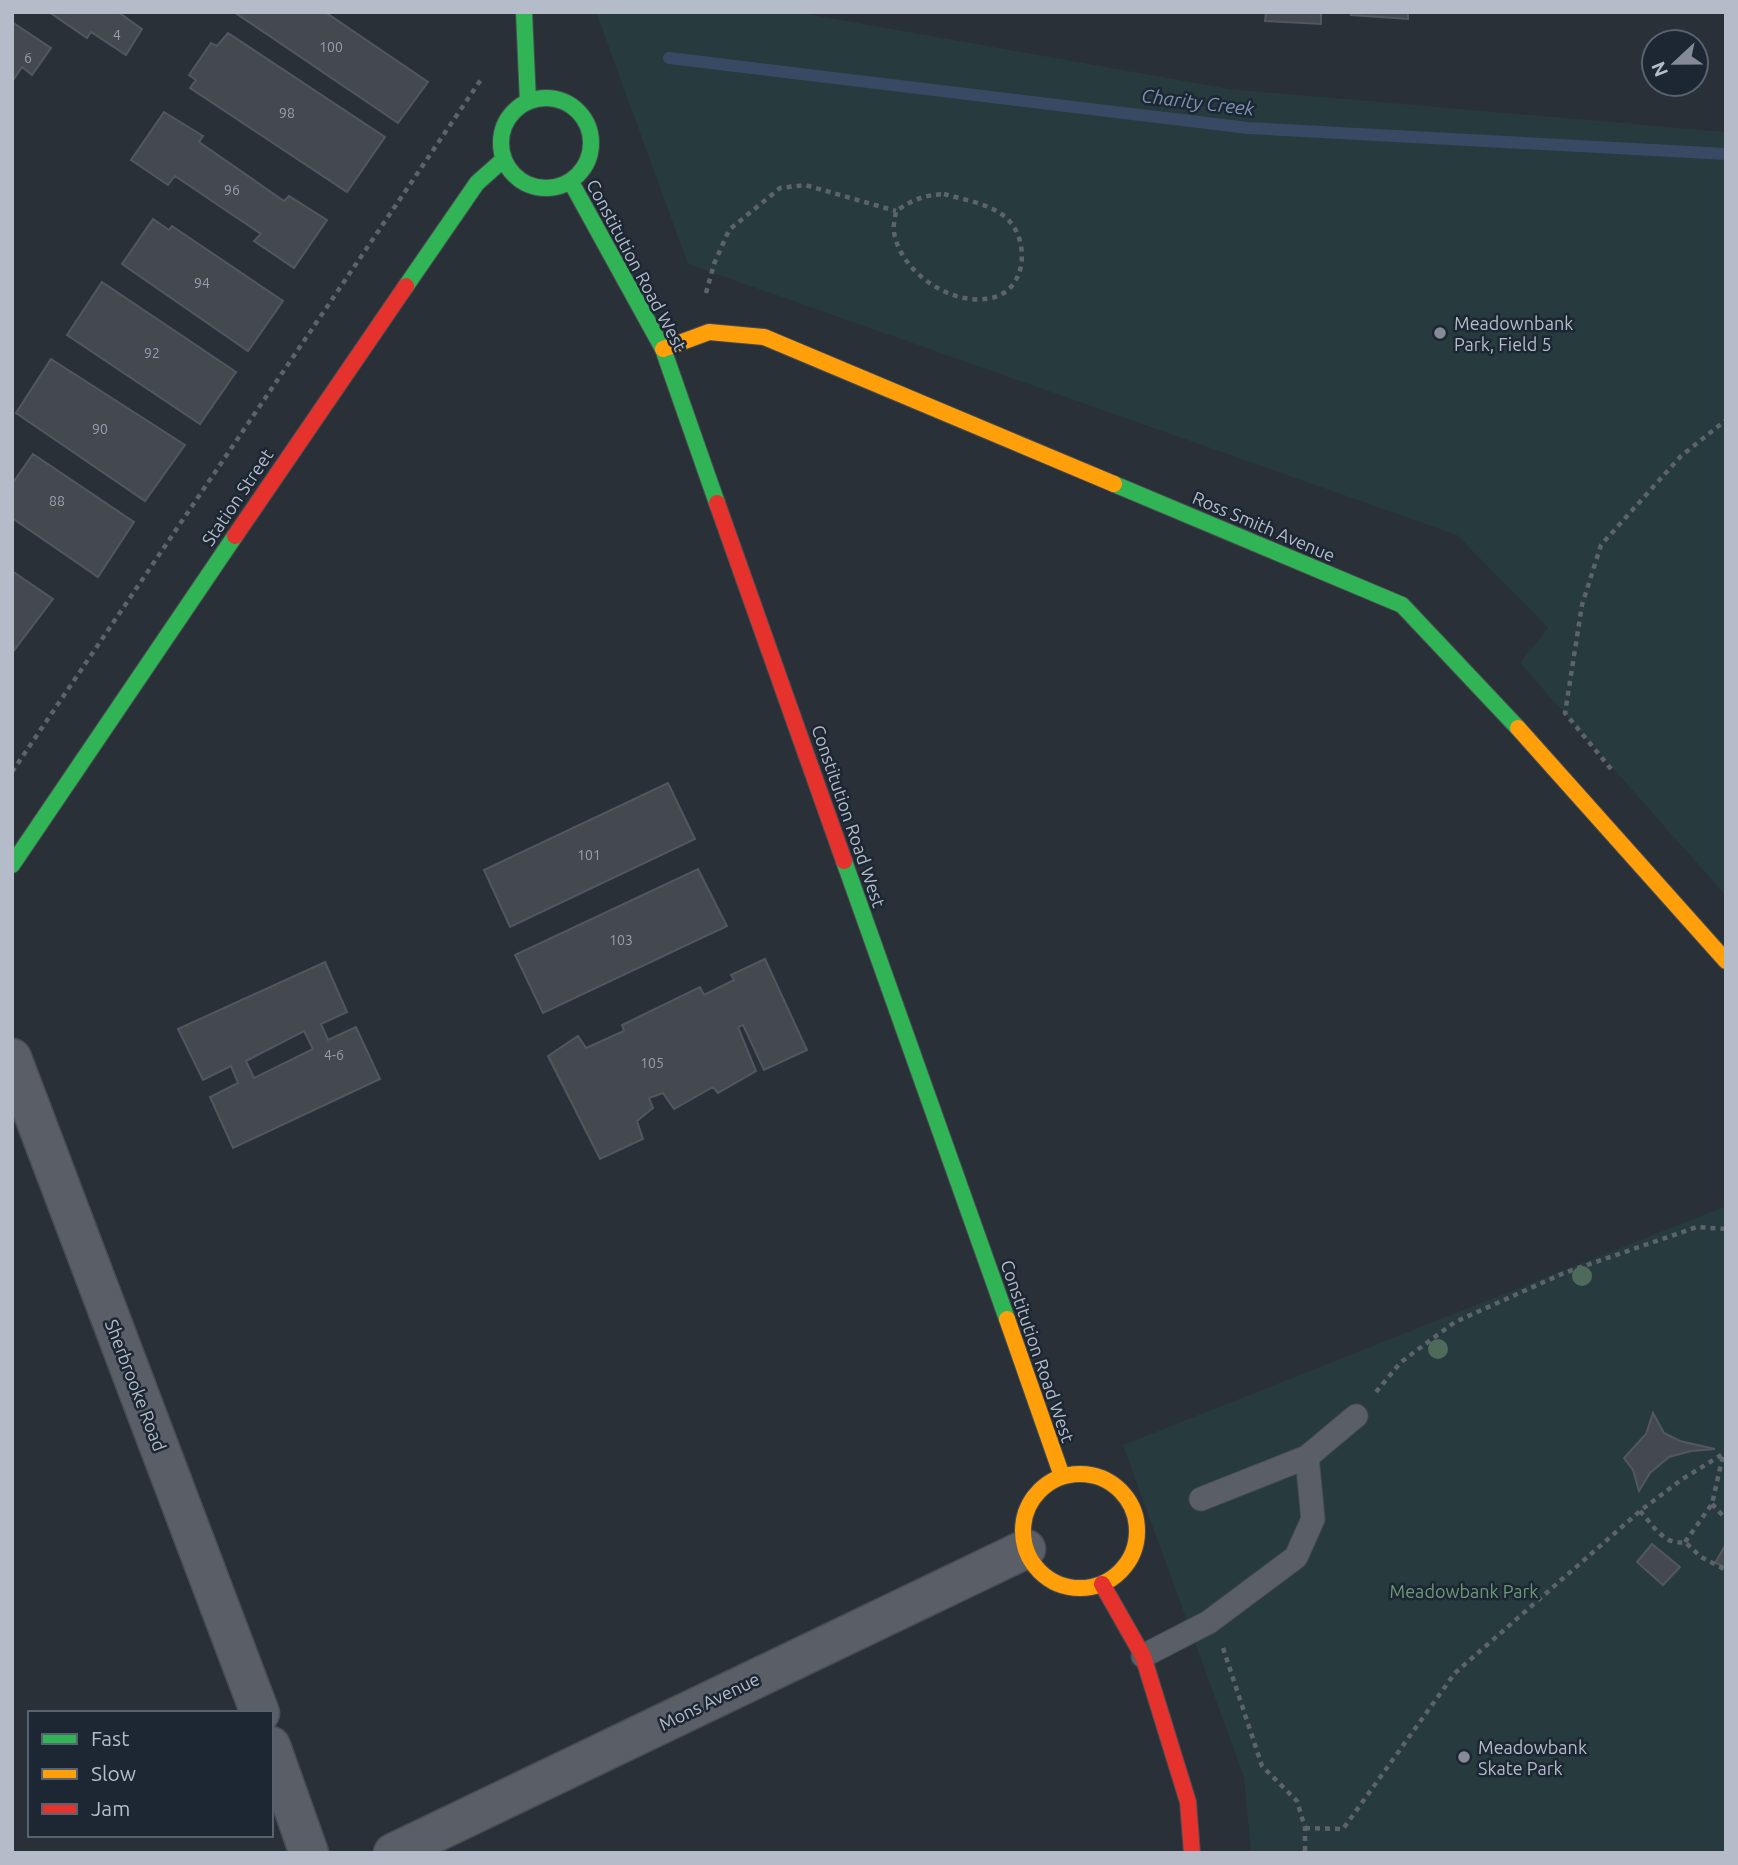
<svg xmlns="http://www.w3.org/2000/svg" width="1738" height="1865" font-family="Ubuntu,sans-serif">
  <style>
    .green { fill: #273a3e }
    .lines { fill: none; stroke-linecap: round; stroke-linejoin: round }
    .stream { stroke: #384963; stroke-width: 12 }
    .building { fill: #444950; stroke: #52575f; stroke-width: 2; fill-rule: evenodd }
    .lane-casing { stroke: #484c53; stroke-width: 25 }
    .street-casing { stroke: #484c53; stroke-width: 41 }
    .fast-casing { stroke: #484c53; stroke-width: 18 }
    .slow-casing { stroke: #484c53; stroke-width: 18 }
    .jam-casing { stroke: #484c53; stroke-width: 18 }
    .path { stroke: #5d636a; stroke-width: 4.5; stroke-dasharray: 5 5; stroke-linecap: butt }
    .lane { stroke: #5a5e66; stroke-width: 23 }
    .street { stroke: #5a5e66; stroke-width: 38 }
    .fast { stroke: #30b455; stroke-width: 16 }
    .slow { stroke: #ff9f0a; stroke-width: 16 }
    .jam { stroke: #e5322d; stroke-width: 16 }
    .tree { fill: #4e6a5a }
    .poi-dot { fill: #848b96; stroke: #1d2633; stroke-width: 2.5 }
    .labels { text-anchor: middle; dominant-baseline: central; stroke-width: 5; stroke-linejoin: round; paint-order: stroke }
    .number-label { font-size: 14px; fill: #989fab }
    .street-label { font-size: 18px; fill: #b4bcc9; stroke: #1d2633 }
    .poi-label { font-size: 18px; fill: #b4bcc9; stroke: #1d2633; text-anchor: start }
    .park-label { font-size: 18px; fill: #6b9a76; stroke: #1d2633 }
    .water-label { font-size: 19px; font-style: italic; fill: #7c92b1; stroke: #1d2633 }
  </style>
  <rect width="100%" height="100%" fill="#2a3038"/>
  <!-- green -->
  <path class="green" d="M596,12H796L1229,89L1726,132V896L1520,663L1548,628L1457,535L688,264Z
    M1726,1206V1853H1251L1244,1777L1123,1445Z"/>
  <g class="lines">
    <!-- stream -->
    <path class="stream" d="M669,58L1248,128L1726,154"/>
  </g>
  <!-- building -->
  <path class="building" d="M49,12H118L142,29L126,55L91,32L87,38Z
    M234,12H325L428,82L398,123Z
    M1266,12H1321V24L1265,21Z
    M1351,12H1408V19L1351,15Z
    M12,22L51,48L32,75L22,67L12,82Z
    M228,33L385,137L347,192L190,88L196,80L189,75L211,43L217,46Z
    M164,112L203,136L199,142L284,201L289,196L327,220L294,268L254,241L261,234L175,176L168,185L131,160Z
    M153,219L169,230L172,226L283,301L248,351L122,264Z
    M102,282L236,372L200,424L67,335Z
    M51,359L185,445L145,501L16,413Z
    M33,454L134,522L98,577L12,518V484Z
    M12,571L53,599L12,653Z
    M668,783L695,839L510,927L484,870Z
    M698,869L727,926L543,1013L515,955Z
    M765,959L807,1050L764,1070L743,1025L738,1027L756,1071L718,1093L713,1087L674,1109L663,1093L649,1098L653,1108L637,1121L643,1139L600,1159L548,1056L578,1036L586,1048L624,1031L622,1025L700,987L704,995L734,980L731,975Z
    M325,962L347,1012L321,1024L328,1040L356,1027L380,1079L233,1148L210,1097L238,1083L231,1066L203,1080L178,1029ZM304,1031L313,1049L254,1078L246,1061Z
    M1653,1413L1664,1433L1680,1441L1715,1449L1691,1451L1669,1457L1650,1473L1639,1491L1633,1470L1624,1458L1646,1434Z
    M1652,1544L1680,1567L1663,1585L1637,1562Z
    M1726,1544V1567L1715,1563Z"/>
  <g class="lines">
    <!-- lane casing -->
    <g class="lane-casing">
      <path id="lane" d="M1201,1499L1307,1457L1356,1416
        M1143,1656L1209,1622L1296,1557L1313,1519L1307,1457"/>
    </g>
    <!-- street casing -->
    <g class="street-casing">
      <path id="street" d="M12,1058L260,1713
        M271,1746L309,1853
        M393,1853L1026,1549"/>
    </g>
    <!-- fast casing -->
    <g class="fast-casing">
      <path id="fast" d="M524,12L528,102
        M501 143a45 45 0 1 1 90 0a45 45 0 1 1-90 0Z
        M571,182L663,349L717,503
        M406,286L477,183L504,159
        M1114,484L1402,605L1518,728
        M844,861L1007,1319
        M12,865L235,536"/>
    </g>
    <!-- slow casing -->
    <g class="slow-casing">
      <path id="slow" d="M663,349L709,332L764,337L1114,484
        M1518,728L1726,961
        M1007,1319L1062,1476
        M1023 1531a57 57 0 1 1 114 0a57 57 0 1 1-114 0Z"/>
    </g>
    <!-- jam casing -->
    <g class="jam-casing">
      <path id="jam" d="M717,503L844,861
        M235,536L406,286
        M1102,1584L1143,1656L1188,1802L1192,1853"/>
    </g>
    <!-- path -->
    <path class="path" d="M944,194C962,199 989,204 1004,216C1031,237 1028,291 991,298C952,307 900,272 894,232C893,226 895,218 896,211C912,200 924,195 944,194Z
      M706,293L714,264L729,230L780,188L805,185L896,211
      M1611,769L1565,713L1582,605L1601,545L1681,456L1726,420
      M12,772L482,78
      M1376,1392L1401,1362L1455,1322L1564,1273L1697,1227L1726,1229
      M1712,1504L1726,1519
      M1640,1511C1653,1525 1664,1546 1685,1542L1701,1557L1726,1570
      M1685,1542L1712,1504L1723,1455
      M1223,1648L1262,1766L1297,1801L1305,1828V1853
      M1305,1828L1343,1829L1455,1673L1640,1511L1681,1480L1726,1452"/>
    <!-- lane -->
    <use href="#lane" class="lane"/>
    <!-- street -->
    <use href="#street" class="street"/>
    <!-- fast -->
    <use href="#fast" class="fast"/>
    <!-- slow -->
    <use href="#slow" class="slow"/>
    <!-- jam -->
    <use href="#jam" class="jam"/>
  </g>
  <!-- trees -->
  <g class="tree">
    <circle cx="1582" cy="1276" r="10"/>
    <circle cx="1438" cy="1349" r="10"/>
  </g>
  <!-- markers -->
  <g class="poi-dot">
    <circle cx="1440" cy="333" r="7"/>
    <circle cx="1464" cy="1757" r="7"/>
  </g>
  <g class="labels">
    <!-- number labels -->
    <g class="number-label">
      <text x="117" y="35">4</text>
      <text x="331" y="47">100</text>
      <text x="28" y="58">6</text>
      <text x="287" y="113">98</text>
      <text x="232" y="190">96</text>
      <text x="202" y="283">94</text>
      <text x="152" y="353">92</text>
      <text x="100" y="429">90</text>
      <text x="57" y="501">88</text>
      <text x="589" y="855">101</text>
      <text x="621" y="940">103</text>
      <text x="334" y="1055">4-6</text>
      <text x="652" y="1063">105</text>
    </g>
    <!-- street labels -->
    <g class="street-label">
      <text transform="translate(637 265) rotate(62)">Constitution Road West</text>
      <text transform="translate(237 497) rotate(-56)">Station Street</text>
      <text transform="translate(1264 526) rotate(23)">Ross Smith Avenue</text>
      <text transform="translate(849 816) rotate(71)">Constitution Road West</text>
      <text transform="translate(1038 1351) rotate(71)">Constitution Road West</text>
      <text transform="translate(136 1385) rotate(69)">Sherbrooke Road</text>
      <text transform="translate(709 1701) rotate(-26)">Mons Avenue</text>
    </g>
    <!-- poi labels -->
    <g class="poi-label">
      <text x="1454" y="323">Meadownbank<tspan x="1454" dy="21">Park, Field 5</tspan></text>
      <text x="1478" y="1747">Meadowbank<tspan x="1478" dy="21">Skate Park</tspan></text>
    </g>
    <!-- park labels -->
    <g class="park-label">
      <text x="1464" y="1591">Meadowbank Park</text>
    </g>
    <!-- water labels -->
    <g class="water-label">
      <text transform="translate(1198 102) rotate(7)">Charity Creek</text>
    </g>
  </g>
  <!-- border -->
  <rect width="1738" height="1865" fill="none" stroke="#b4bcc9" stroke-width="28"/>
  <!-- legend -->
  <rect x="28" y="1711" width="245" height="126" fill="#1d2633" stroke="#59626f" stroke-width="2"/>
  <rect x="42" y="1734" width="35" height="10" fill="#30b455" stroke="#59626f" stroke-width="2"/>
  <text x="91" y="1746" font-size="21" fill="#b4bcc9">Fast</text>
  <rect x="42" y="1769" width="35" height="10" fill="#ff9f0a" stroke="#59626f" stroke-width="2"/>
  <text x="91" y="1781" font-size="21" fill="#b4bcc9">Slow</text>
  <rect x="42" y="1804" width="35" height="10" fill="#e5322d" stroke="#59626f" stroke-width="2"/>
  <text x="91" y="1816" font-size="21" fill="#b4bcc9">Jam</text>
  <!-- north arrow -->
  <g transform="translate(1675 63) rotate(248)"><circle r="33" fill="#1d2633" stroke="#59626f" stroke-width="2"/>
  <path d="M0-5L12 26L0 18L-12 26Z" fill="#848b96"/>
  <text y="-10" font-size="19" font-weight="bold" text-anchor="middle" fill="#b4bcc9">N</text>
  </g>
</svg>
